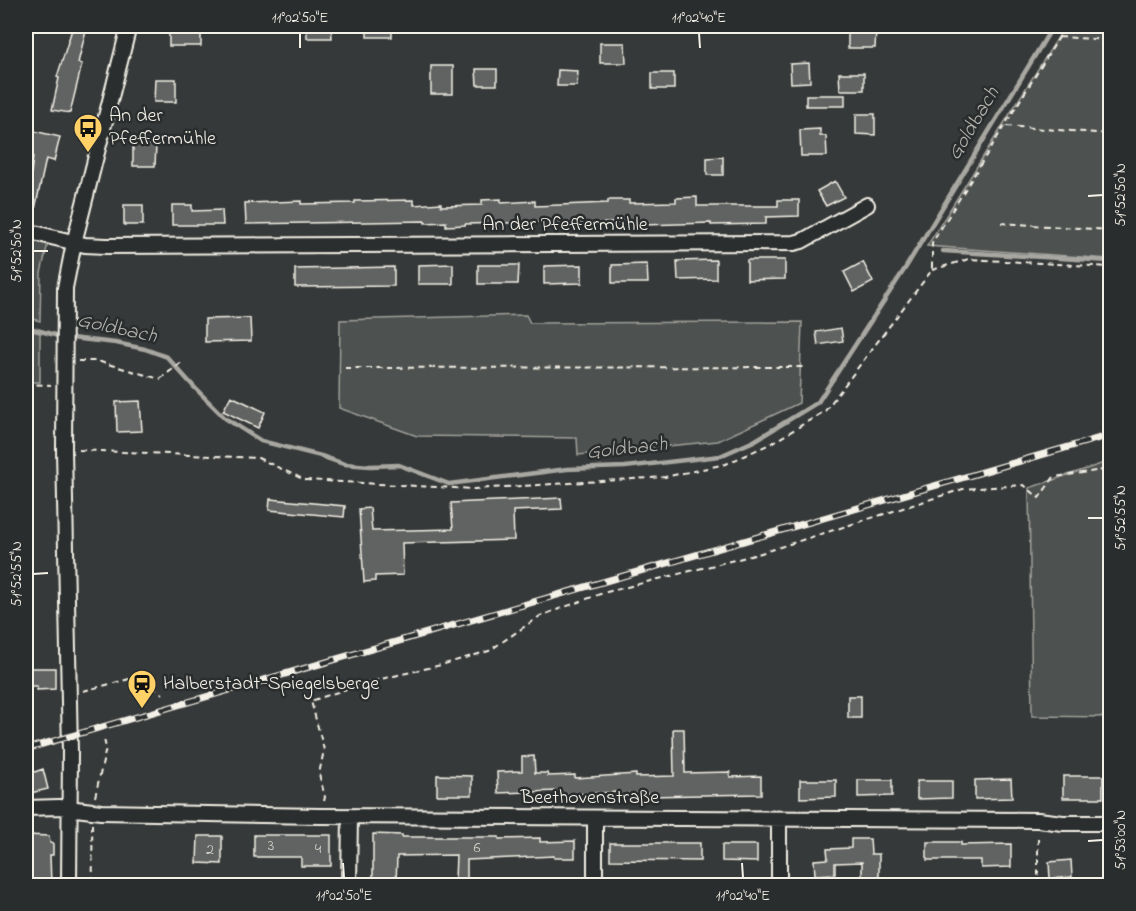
<svg xmlns="http://www.w3.org/2000/svg" width="1136" height="911" font-family="'Indie Flower',sans-serif">
  <style>
    .green { fill: #4e514f; stroke: #a1a19c; stroke-width: 1.5 }
    .lines { fill: none; stroke-linecap: round; stroke-linejoin: round }
    .stream { stroke: #a8a7a1; stroke-width: 4.5 }
    .building { fill: #616362; stroke: #f4f1e8; stroke-width: 1.5 }
    .minor-casing { stroke: #f4f1e8; stroke-width: 18 }
    .path { stroke: #f4f1e8; stroke-width: 2; stroke-dasharray: 6 4.5; stroke-linecap: butt }
    .minor { stroke: #2a2d2e; stroke-width: 14 }
    .rail-casing { stroke: #f4f1e8; stroke-width: 7 }
    .rail { stroke: #2a2d2e; stroke-width: 4.5; stroke-dasharray: 14; stroke-linecap: butt }
    .ticks { fill: none; stroke: #f4f1e8; stroke-width: 2 }
    .labels { text-anchor: middle; dominant-baseline: central; stroke-width: 5; stroke-linejoin: round; paint-order: stroke }
    .number-label { font-size: 16px; fill: #cfcec6 }
    .poi-label { font-size: 20px; fill: #f4f1e8; stroke: #2a2d2e; text-anchor: start }
    .street-label { font-size: 20px; fill: #f4f1e8; stroke: #2a2d2e }
    .water-label { font-size: 21px; font-style: italic; fill: #b4b3ad; stroke: #2a2d2e }
    .neatline { fill: none; stroke: #f4f1e8; stroke-width: 2 }
    .ticks-label { font-size: 15px; text-anchor: middle; fill: #f4f1e8 }
  </style>
  <rect width="100%" height="100%" fill="#363939"/>
  <filter id="ink" filterUnits="userSpaceOnUse"><feTurbulence type="fractalNoise" baseFrequency=".0167" numOctaves="2"/><feDisplacementMap in="SourceGraphic" scale="12" xChannelSelector="R" yChannelSelector="G"/><feConvolveMatrix kernelMatrix="1 2 1 2 8 2 1 2 1" color-interpolation-filters="sRGB"/></filter>
  <g filter="url(#ink)">
    <!-- green -->
    <path class="green" d="M1065,26H1110V259L927,246Z
      M26,237L48,243L41,273L40,321L26,317Z
      M526,315L530,323L802,322L799,403L718,441L578,455L577,438L417,436L339,408L340,320Z
      M26,330L40,333V382H26Z
      M1110,461V717L1032,716L1029,488Z"/>
    <g class="lines">
      <!-- stream -->
      <path class="stream" d="M943,251L1110,261
        M26,327L62,337L116,343L145,349L167,357L195,388L225,418L261,441L321,456L344,464L370,466L399,465L449,484L567,469L625,467L720,456L754,441L818,402L906,267L1053,26"/>
    </g>
    <!-- building -->
    <path class="building" d="M73,26H87L78,63L82,64L70,113L52,110L59,78L57,77Z
      M169,26H201V46H169Z
      M307,26H331L332,38H307Z
      M367,26H392V37H367Z
      M848,29H876L875,48H848Z
      M600,43H625L626,63H600Z
      M809,63L810,82L791,83L790,64Z
      M431,66H453V94H431Z
      M476,69H497V85H477Z
      M558,70L578,71L577,86H557Z
      M652,73H674V89H652Z
      M839,73H864V90H840Z
      M155,79H176V102H154Z
      M806,95H845V106H806Z
      M856,114H875V135L856,134Z
      M820,129V136H826L827,156H801L800,130Z
      M34,131L60,137L54,161L46,159L34,214L26,213V182L30,183L33,156H29Z
      M133,145H156L155,166H133Z
      M723,157V175H707V158Z
      M835,181L844,197L826,206L817,191Z
      M697,197V206H778V200H799V216L766,217V224L711,225V223L643,225V222L547,225V222L465,224V225L446,226V222L425,223V221L246,224L245,203L301,201V204L355,203V201L414,200V205L441,203V206L482,205V200L501,199V203L535,201V206L608,203V200H629V203L676,202V198Z
      M124,205H143V225H124Z
      M172,205H192V211L222,210L223,225H172Z
      M716,260V279L678,280L677,261Z
      M747,260H785V279L747,280Z
      M863,262L873,282L854,292L844,272Z
      M453,264V284H418V265Z
      M647,264L648,283H612V265Z
      M478,265H519L518,284H478Z
      M582,265V283L544,284V266Z
      M394,267V286L295,287V269Z
      M250,318L251,341L205,342V319Z
      M841,328L843,341L818,345L816,332Z
      M231,396L265,412L258,428L223,411Z
      M140,401L142,431L117,432L116,402Z
      M561,498L562,509L513,511L514,540L402,543L403,575L375,576V581L364,582L359,509L370,508L372,531L453,529L451,503Z
      M270,499L345,506L344,517L269,510Z
      M28,668H55V689L37,690V686H28Z
      M848,696H861V718H848Z
      M673,729H684L685,773L730,772V777L761,776V794L647,796V793L619,795V792L557,795V791L498,793L497,772L522,771V757L534,756L535,773H547L548,776L575,775V778L636,774V777L674,776Z
      M43,769L48,789L26,794V775Z
      M437,775L472,776V795H437Z
      M1063,776H1103V798H1063Z
      M1011,779L1012,798L975,799V780Z
      M800,780H836V797L800,798Z
      M858,780H892V796L858,797Z
      M917,781H952V798L917,799Z
      M373,834L402,835V837H499V839L540,838V842L575,841V858H554V856L467,860V880H455L456,855L397,856L396,884L373,883Z
      M26,835L49,836L50,843L53,844V855H50L51,885H26Z
      M254,835H331V866H301V857H254Z
      M198,836H222V864L197,863Z
      M851,839H870L871,854H879V885H869V879H862V862L835,863V874L815,875L814,860L828,859L827,849L851,848Z
      M927,842H961V845L1011,844V867L981,868V860H927Z
      M610,843H700V861L610,860Z
      M722,845H757V862L722,861Z
      M1071,860L1072,877L1050,879L1049,862Z"/>
    <g class="lines">
      <!-- minor casing -->
      <g class="minor-casing">
        <path id="minor" d="M26,231L85,245L106,246L794,243L802,241L867,205
          M26,808L59,807L101,812L320,816L1038,820L1063,823H1110
          M69,886L70,752L64,449L65,288L74,243L129,26
          M349,886L350,816
          M595,886V818
          M779,886V819"/>
      </g>
      <!-- path -->
      <path class="path" d="M1059,37L1110,40
        M1006,126L1110,134
        M1001,223L1110,230
        M932,270L969,259L1110,267
        M78,361H97L160,379L183,361
        M345,368L806,367
        M26,384L51,385
        M79,450L258,458L305,480L474,489L665,477L726,464L772,443L825,411L932,270V243L1066,26
        M83,691L137,677L163,694
        M95,797L106,748L104,739
        M324,801L325,797L319,774L324,750L311,701L364,683L441,665L489,651L540,616L603,593L758,554L963,489L1024,485L1039,498L1054,477L1110,469
        M92,824L93,886
        M1038,886V834"/>
      <!-- minor -->
      <use href="#minor" class="minor"/>
      <!-- rail casing -->
      <g class="rail-casing">
        <path id="rail" d="M26,749L1110,435"/>
      </g>
      <!-- rail -->
      <use href="#rail" class="rail"/>
    </g>
  </g>
  <!-- ticks -->
  <path class="ticks" d="M300,33V48M699,33L700,48M1088,196L1103,195M33,251H48M1088,518H1103M33,574L48,573M1088,841L1103,840M343,863L344,878M742,863L743,878"/>
  <!-- icons -->
  <defs>
    <g id="bus-pin" transform="scale(1.5)"><path d="M0 17L-7.5 6A9.5 9.5 0 1 1 7.5 6Z" fill="#ffd166" stroke="#2a2d2e"/><path d="M-5-6H5V4H4V6H2V4H-2V6H-4V4H-5ZM-3.5-4V0h7V-4ZM-3.5 1.2v1.5H-2V1.2ZM2 1.2v1.5H3.5V1.2Z" fill="#111"/></g>
    <g id="station-pin" transform="scale(1.5)"><path d="M0 17L-7.5 6A9.5 9.5 0 1 1 7.5 6Z" fill="#ffd166" stroke="#2a2d2e"/><path d="M-3-6H3Q5-6 5-4V2Q5 4 3 4L4.5 6H3L1.5 4h-3L-3 6H-4.5L-3 4Q-5 4-5 2V-4Q-5-6-3-6ZM-3.5-4v3h7v-3ZM-3.5 1v1.5H-2V1ZM2 1v1.5H3.5V1Z" fill="#111"/></g>
  </defs>
  <g fill-rule="evenodd">
    <use href="#bus-pin" x="88" y="128"/>
    <use href="#station-pin" x="142" y="684"/>
  </g>
  <g class="labels">
    <!-- number labels -->
    <g class="number-label">
      <text x="271" y="846">3</text>
      <text x="477" y="848">6</text>
      <text x="318" y="849">4</text>
      <text x="210" y="850">2</text>
    </g>
    <!-- poi labels -->
    <g class="poi-label">
      <text x="109" y="116">An der<tspan x="109" dy="23">Pfeffermühle</tspan></text>
      <text x="163" y="684">Halberstadt-Spiegelsberge</text>
    </g>
    <!-- street labels -->
    <g class="street-label">
      <text x="565" y="225">An der Pfeffermühle</text>
      <text x="590" y="798">Beethovenstraße</text>
    </g>
    <!-- water labels -->
    <g class="water-label">
      <text transform="translate(974 124) rotate(-59)">Goldbach</text>
      <text transform="translate(117 329) rotate(12)">Goldbach</text>
      <text transform="translate(627 449) rotate(-6)">Goldbach</text>
    </g>
  </g>
  <!-- margin -->
  <rect width="1136" height="911" fill="none" stroke="#2a2d2e" stroke-width="66"/>
  <rect x="33" y="33" width="1070" height="845" class="neatline"/>
  <g class="ticks-label">
    <text x="300" y="22">11°02'50"E</text>
    <text x="699" y="22">11°02'40"E</text>
    <text transform="translate(1120 195) rotate(-90)" y="5">51°52'50"N</text>
    <text transform="translate(16 251) rotate(-90)" y="5">51°52'50"N</text>
    <text transform="translate(1120 518) rotate(-90)" y="5">51°52'55"N</text>
    <text transform="translate(16 574) rotate(-90)" y="5">51°52'55"N</text>
    <text transform="translate(1120 840) rotate(-90)" y="5">51°53'00"N</text>
    <text x="344" y="900">11°02'50"E</text>
    <text x="743" y="900">11°02'40"E</text>
  </g>
</svg>
